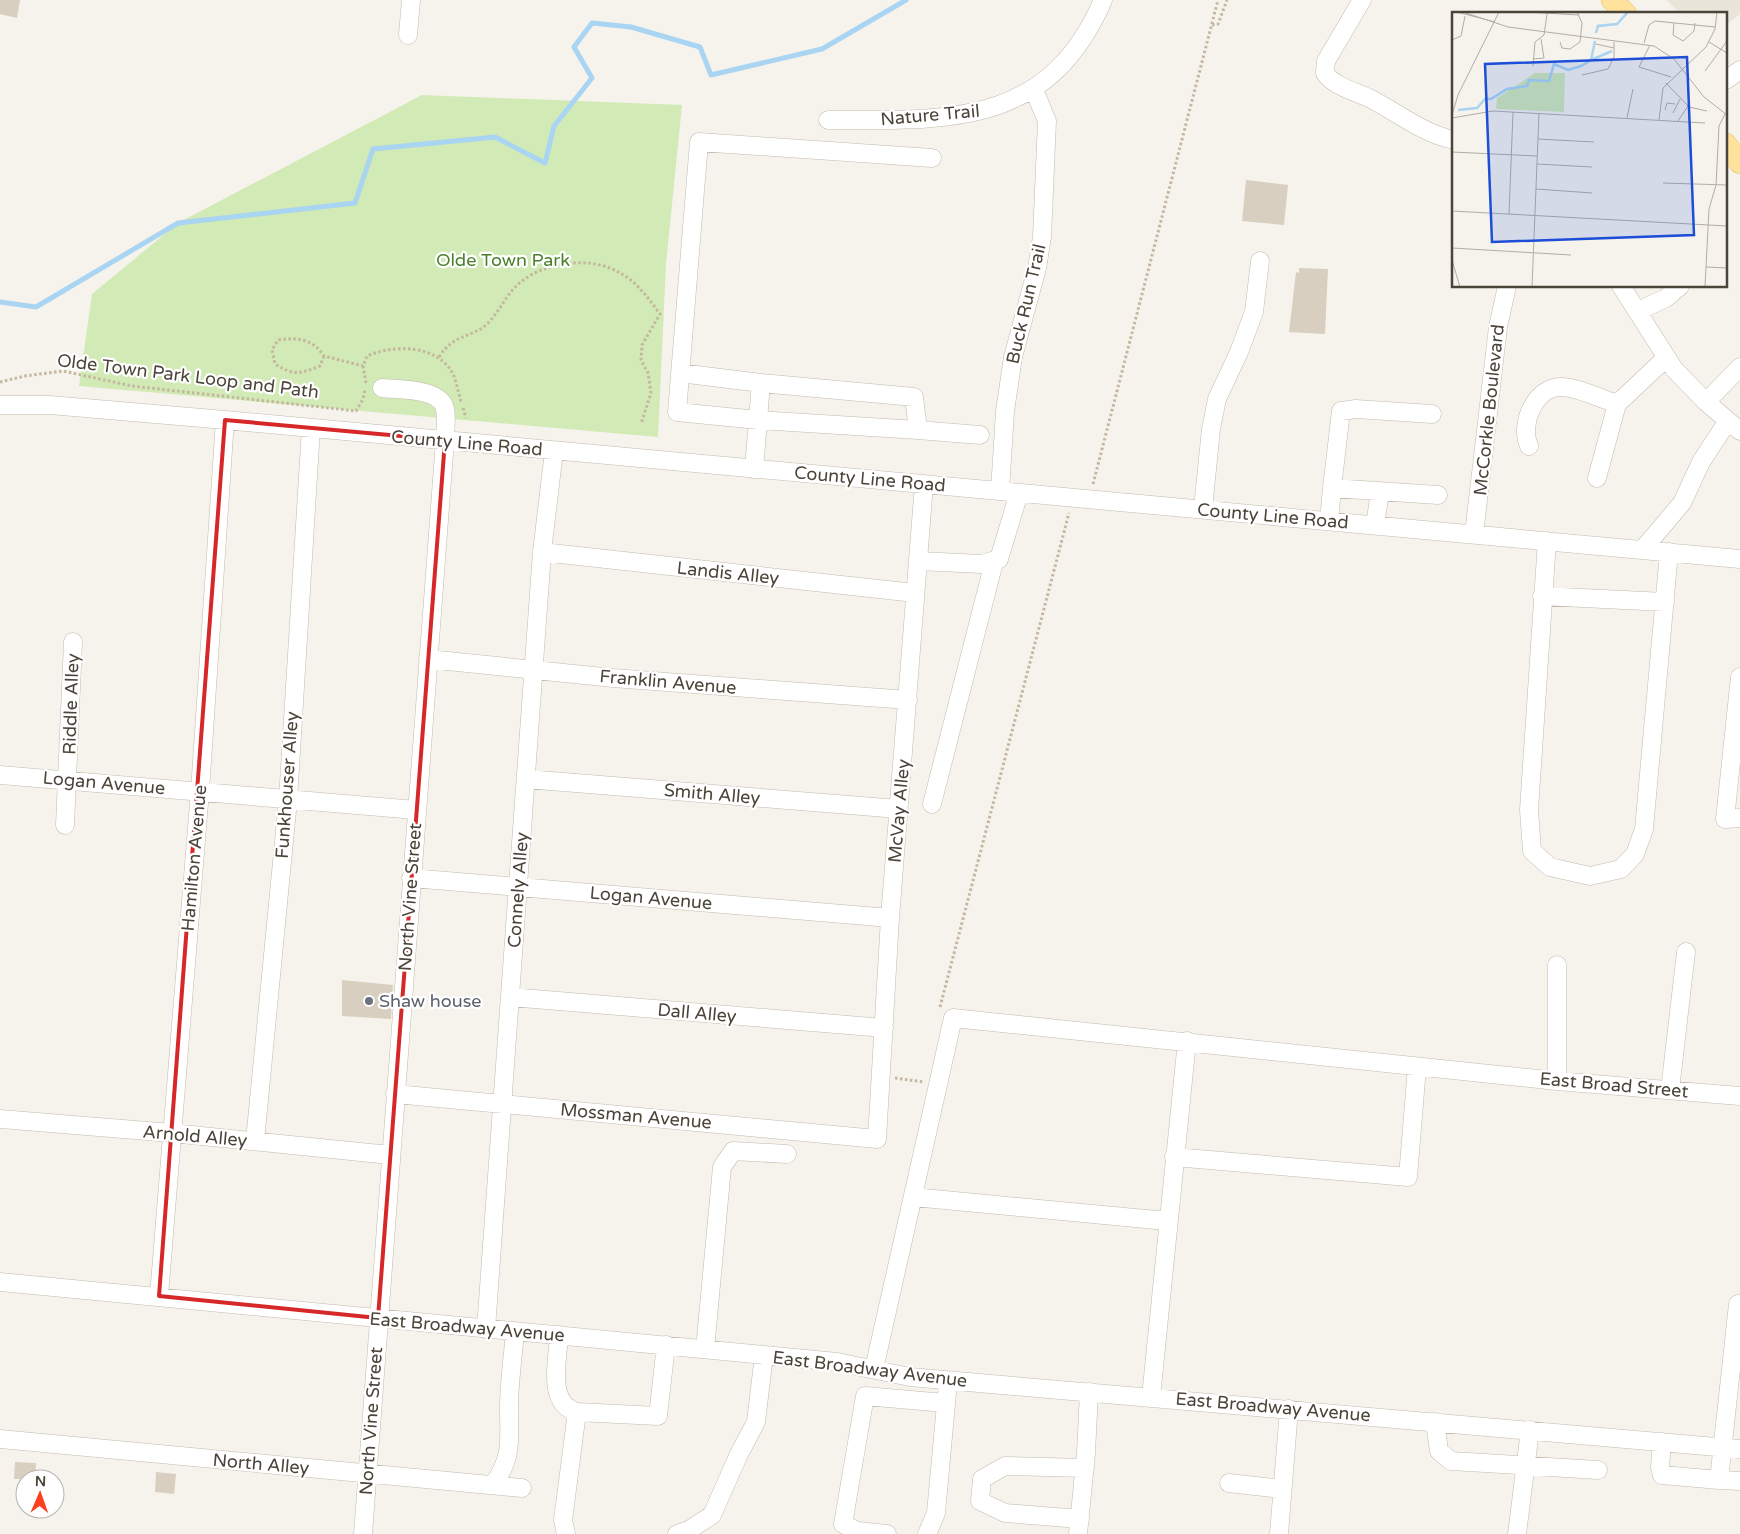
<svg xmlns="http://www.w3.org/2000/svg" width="1740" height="1534" font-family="'Varela Round',sans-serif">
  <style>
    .residential { fill: #eae5da }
    .green { fill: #d2eab5 }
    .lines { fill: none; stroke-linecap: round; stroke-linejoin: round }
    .stream { stroke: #a9d4f2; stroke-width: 5 }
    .building { fill: #d8cfc1 }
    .minor-casing { stroke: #c2bbae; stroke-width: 19 }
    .major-casing { stroke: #e6c16a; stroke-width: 22 }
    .path { stroke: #c4b79f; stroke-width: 3; stroke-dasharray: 2.5 2.5; stroke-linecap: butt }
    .minor { stroke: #fff; stroke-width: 18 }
    .major { stroke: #ffe39c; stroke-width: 21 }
    .marked { fill: none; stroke: #d62828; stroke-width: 4; stroke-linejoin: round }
    .worship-dot { fill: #6b7280; stroke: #fff; stroke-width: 2 }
    .labels { text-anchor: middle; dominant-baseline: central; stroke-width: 4.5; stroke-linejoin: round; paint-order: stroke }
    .street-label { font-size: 18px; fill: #4b4439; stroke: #fff }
    .park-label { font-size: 18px; fill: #4a7f2a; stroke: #fff }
    .worship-label { font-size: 18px; fill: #5b616d; stroke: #fff; text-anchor: start }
    .inset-river { fill: none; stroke: #a9d4f2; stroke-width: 2.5 }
    .inset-road { fill: none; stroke: #b2ada4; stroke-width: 1 }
    .view { fill: #1d4ed8; fill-opacity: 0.15; stroke: #1d4ed8; stroke-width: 2.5 }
    .inset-edge { fill: none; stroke: #4b4439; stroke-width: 2.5 }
  </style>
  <rect width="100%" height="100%" fill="#f6f3ec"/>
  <!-- residential -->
  <path class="residential" d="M1666,0H1740V14L1726,25V14H1681Z"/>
  <!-- green -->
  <path class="green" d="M422,95L682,105L666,264L658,437L79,386L92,294L178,223Z"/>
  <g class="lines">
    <!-- stream -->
    <path class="stream" d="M0,302L36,307L178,223L355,203L373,149L495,137L545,163L554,126L592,78L574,47L592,23L631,27L700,47L711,75L822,49L906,0"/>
  </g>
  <!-- building -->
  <path class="building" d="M0,0H20L17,18L0,14Z
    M1246,180L1288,185L1284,225L1242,221Z
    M1299,268L1328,269L1325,334L1289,332L1296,272L1299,273Z
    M342,980L393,985L391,1019L342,1016Z
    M15,1462L36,1463L35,1479H14Z
    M156,1472L176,1474L174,1494L155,1492Z"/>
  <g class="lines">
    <!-- minor casing -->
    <g class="minor-casing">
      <path id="minor" d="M1362,0L1326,61L1325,73C1334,87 1357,92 1371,99C1398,113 1424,134 1454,140
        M408,35L411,0
        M1726,80L1740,70
        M828,120C947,120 1048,128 1103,0
        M1621,286L1674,369L1706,402L1740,431
        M1638,311L1666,298L1680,286
        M680,373L761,383L914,397L918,430L980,435
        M1706,402L1740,367
        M0,405H50L225,420L1740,559
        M918,430L758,420L677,412L699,142L932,158
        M1529,446C1519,424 1535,387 1561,387C1577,387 1602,399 1617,404
        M754,469L761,383
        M1597,478L1617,404L1666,358
        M1332,488L1341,411L1356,409L1432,414
        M1000,491L1005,411L1013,357L1037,268L1042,237L1047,121L1034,90
        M1203,509L1211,429L1217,399L1239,352L1254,312L1260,261
        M1329,521L1332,488L1438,495
        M1375,525L1380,492
        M1474,534L1498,327L1507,286
        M1547,541L1529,810L1532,851L1550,867L1590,876L1621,869L1635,854L1644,829L1669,552
        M1643,549L1682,503L1701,462L1727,422
        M542,552L915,593
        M918,561L982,564L999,559L1019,493
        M1542,596L1665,602
        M428,659L613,678L908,700
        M1740,677L1725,819L1740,818
        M0,775L416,810
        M526,779L899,809
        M932,804L994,562
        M65,825L73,642
        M411,878L890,918
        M510,997L884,1028
        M1557,1081V965
        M1670,1090L1686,952
        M395,1094L877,1139L890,918L924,484
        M0,1119L172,1133L390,1155
        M255,1141L288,800L311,428
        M1174,1157L1408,1177L1417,1067
        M913,1197L1167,1221
        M0,1282L837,1362L910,1377L1740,1449
        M159,1296L200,791L225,420
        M486,1329L542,552L554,451
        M559,1335C558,1359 546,1404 577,1412L658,1416L666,1345
        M705,1349L722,1167L733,1151L787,1154
        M874,1369L953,1018L1557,1081L1740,1096
        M1151,1397L1187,1041
        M1435,1422L1439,1451L1451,1461L1598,1470
        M0,1439L522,1488
        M1662,1442L1660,1467L1662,1475L1719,1480L1738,1304
        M1719,1480L1740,1481
        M1229,1483L1282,1489
        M493,1485C513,1457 509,1441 509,1408C509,1383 513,1357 515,1331
        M1080,1519L1005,1513L980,1501L982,1479L1005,1466L1085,1468
        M363,1534L445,440C445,431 447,419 445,409C441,388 399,390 382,388
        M566,1534L563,1520L577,1412
        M677,1534L689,1530L712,1515L739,1454L756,1422L764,1355
        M887,1534L857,1531L843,1524L865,1396L945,1403
        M927,1534L936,1513L947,1393
        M1078,1534L1086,1453L1089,1392
        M1279,1534L1289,1409
        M1517,1534L1530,1430"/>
    </g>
    <!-- major casing -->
    <g class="major-casing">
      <path id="major" d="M1612,0L1626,14
        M1726,144L1740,163"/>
    </g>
    <!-- path -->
    <path class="path" d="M1212,25L1218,24L1227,0
      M324,356L320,366C300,374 294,376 275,364L272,350L278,340C297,337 313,339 324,356L363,366
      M439,357C455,332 472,339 488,323C501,310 507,292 522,281C548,261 592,256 620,273C637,282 649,299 660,314L642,345L641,360L648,373L651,393L641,424
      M0,382L25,376L63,371L132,386L356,411L363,399L365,389
      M366,383L363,366L367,356C392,345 432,344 450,369C456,377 458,392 461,402
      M463,408L466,418
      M1093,484L1218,0
      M940,1007L1069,513
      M895,1078L924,1082"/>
    <!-- minor -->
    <use href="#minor" class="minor"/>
    <!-- major -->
    <use href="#major" class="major"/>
  </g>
  <!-- marked area -->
  <path class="marked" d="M225,420L445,440L378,1318L159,1296Z"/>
  <!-- markers -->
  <circle class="worship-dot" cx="369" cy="1001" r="5"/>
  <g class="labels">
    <!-- street labels -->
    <g class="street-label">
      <text transform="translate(930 115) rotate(-5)">Nature Trail</text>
      <text transform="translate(1026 304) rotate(-77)">Buck Run Trail</text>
      <text transform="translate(188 376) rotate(7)">Olde Town Park Loop and Path</text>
      <text transform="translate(1489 410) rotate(-84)">McCorkle Boulevard</text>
      <text transform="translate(467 443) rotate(5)">County Line Road</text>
      <text transform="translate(870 479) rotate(5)">County Line Road</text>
      <text transform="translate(1273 516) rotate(5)">County Line Road</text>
      <text transform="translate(728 573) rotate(6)">Landis Alley</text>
      <text transform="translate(668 682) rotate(5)">Franklin Avenue</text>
      <text transform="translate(71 704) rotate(-88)">Riddle Alley</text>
      <text transform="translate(104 783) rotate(5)">Logan Avenue</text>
      <text transform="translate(287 785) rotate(-86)">Funkhouser Alley</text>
      <text transform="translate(712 794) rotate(5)">Smith Alley</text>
      <text transform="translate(899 811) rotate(-85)">McVay Alley</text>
      <text transform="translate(194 858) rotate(-85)">Hamilton Avenue</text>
      <text transform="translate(518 890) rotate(-86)">Connely Alley</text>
      <text transform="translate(410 897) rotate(-86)">North Vine Street</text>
      <text transform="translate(651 898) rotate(5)">Logan Avenue</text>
      <text transform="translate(697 1013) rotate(5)">Dall Alley</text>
      <text transform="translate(1614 1085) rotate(5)">East Broad Street</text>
      <text transform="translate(636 1116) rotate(5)">Mossman Avenue</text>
      <text transform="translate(195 1136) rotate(5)">Arnold Alley</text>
      <text transform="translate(467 1327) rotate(5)">East Broadway Avenue</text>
      <text transform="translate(870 1369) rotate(7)">East Broadway Avenue</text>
      <text transform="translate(1273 1407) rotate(5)">East Broadway Avenue</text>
      <text transform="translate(371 1421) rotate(-86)">North Vine Street</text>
      <text transform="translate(261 1464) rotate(5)">North Alley</text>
    </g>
    <!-- park labels -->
    <g class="park-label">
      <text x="503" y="260">Olde Town Park</text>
    </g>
    <!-- worship labels -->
    <g class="worship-label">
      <text x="379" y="1001">Shaw house</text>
    </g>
  </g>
  <!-- overview -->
  <g transform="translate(1452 12)">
    <rect width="275" height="275" fill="#f6f3ec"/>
    <path d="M83,61H113L112,100L44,97L45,86Z" fill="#d2eab5"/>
    <path class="inset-river" d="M144,21L146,14L165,12L176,0M139,48L160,39M6,98L25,96L33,87H39L55,77L75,74L77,68L97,69L102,52L116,58L129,54L139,48L143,29"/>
    <path class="inset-road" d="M5,0L43,10M11,0L56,15L202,34L222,47L252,85L275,103M74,0L127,3M222,11L221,23L231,29L242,19L243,11M0,28L9,24L13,4M108,30L110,36L118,37L128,30L130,11L125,0M257,30L275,41M192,31L197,13L203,9L263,15M144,32L162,36M198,33L187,55L219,65M81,47L92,46L89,27M81,54L83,30L92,23L95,2M253,59L275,29M130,63L156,57L162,45V30M214,71L237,95L255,99M213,98L215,91L223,92M221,101L228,87M0,103L6,83L47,0M0,106L41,99L253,111M175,106L181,77M207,108L211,76L254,35L263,17L265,0M226,109L236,94M86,127L142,130M0,140L85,144M85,152L140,155M211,171L275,173M84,177L140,181M0,199L275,214M57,202L61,100M0,236L119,243M0,248L8,275M254,255L275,256M80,275L87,101M253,275L257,197L264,173L267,114L273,102"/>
    <path class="view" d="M235,45L242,223L40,230L33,52Z"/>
    <rect width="275" height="275" class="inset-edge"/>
  </g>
  <!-- north arrow -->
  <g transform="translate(40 1494) rotate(2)"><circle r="24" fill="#ffffff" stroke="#b7b4b0"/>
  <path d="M0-4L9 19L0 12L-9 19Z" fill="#fc3f1d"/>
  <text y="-8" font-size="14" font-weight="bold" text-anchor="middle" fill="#4b4439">N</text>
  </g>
</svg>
